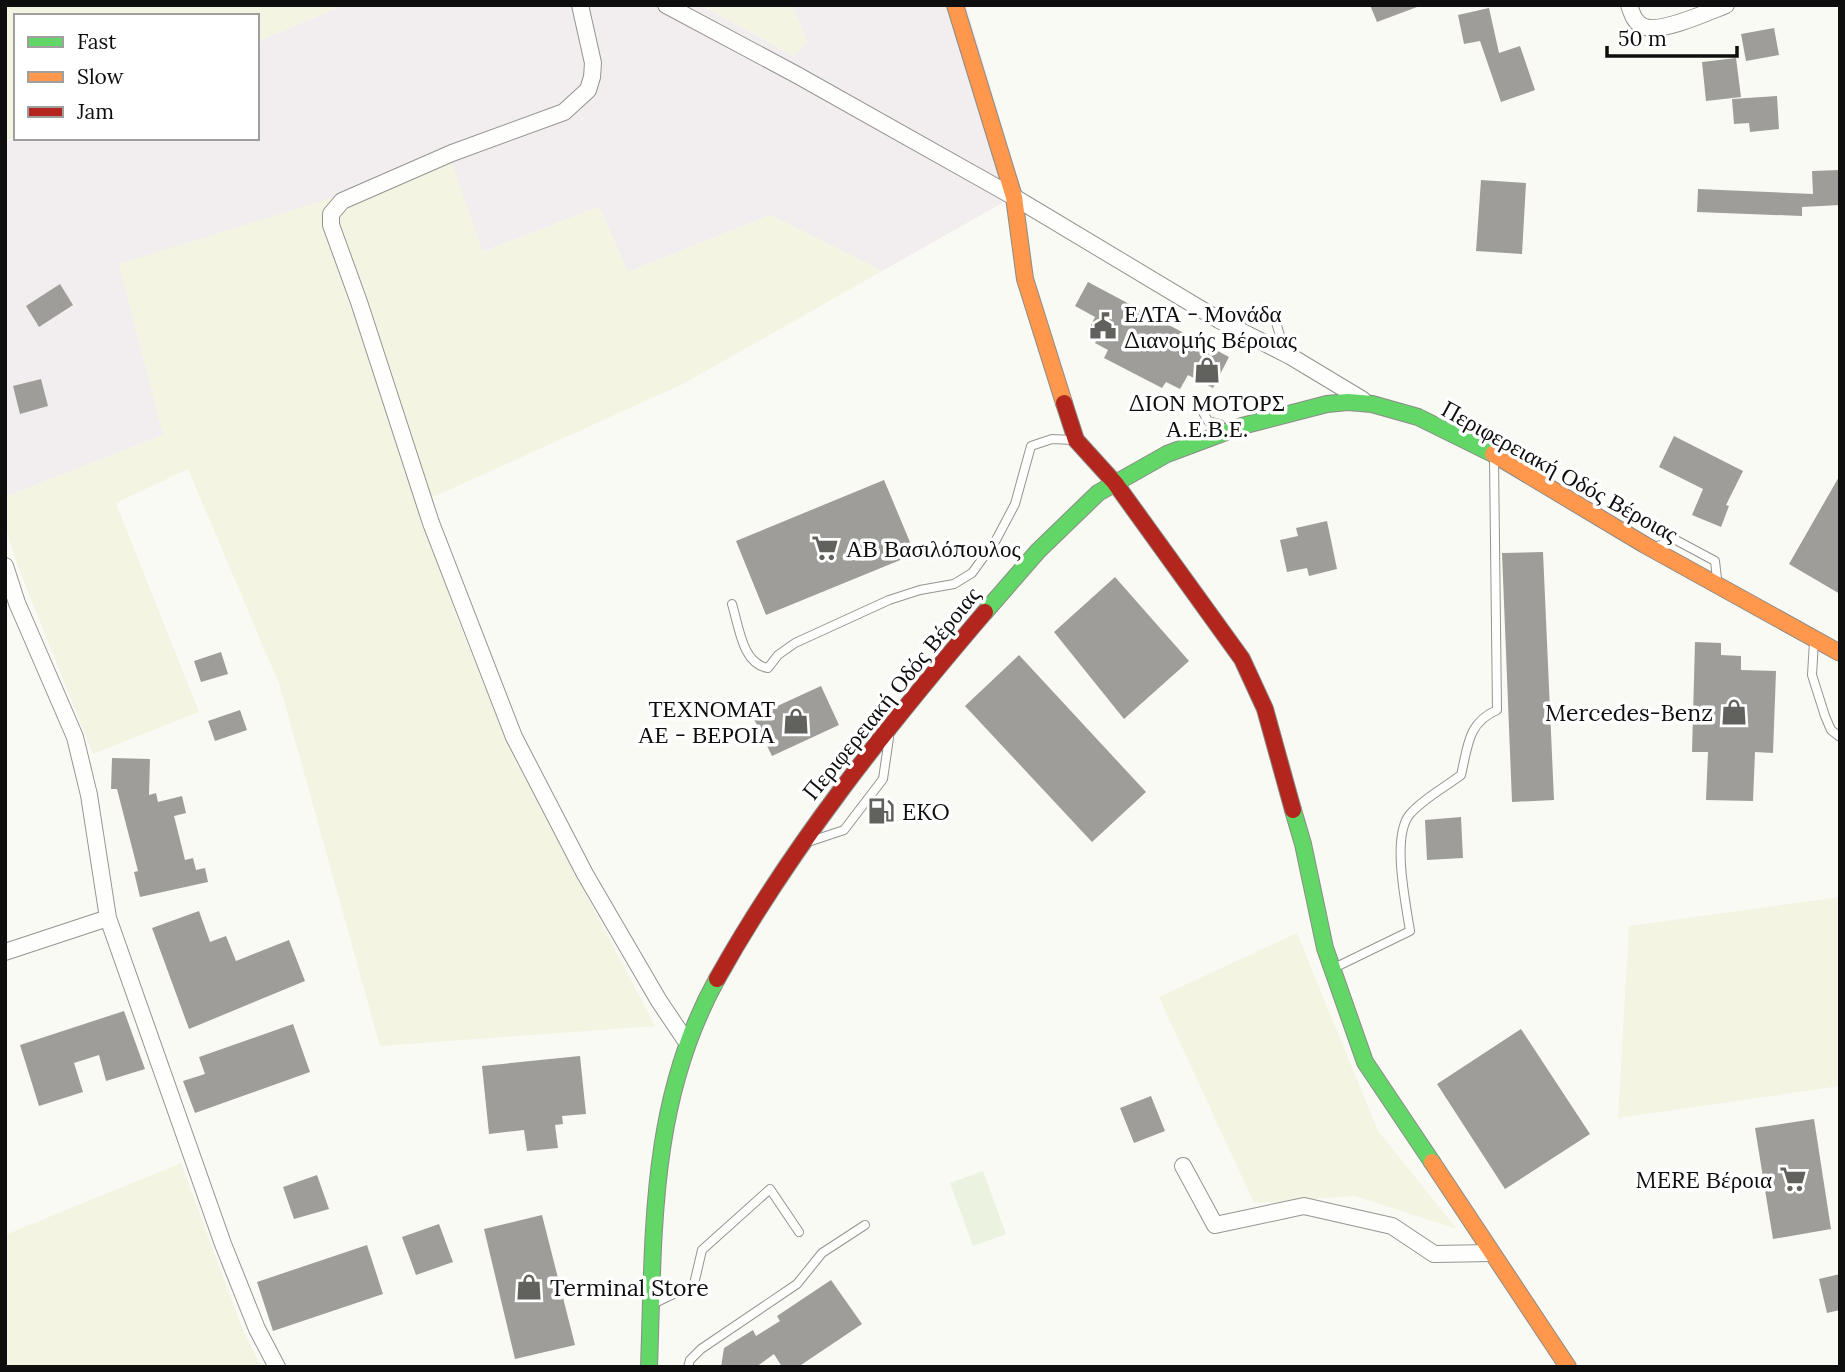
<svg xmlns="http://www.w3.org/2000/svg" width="1845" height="1372" font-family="Lora,serif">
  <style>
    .industrial { fill: #f2eeef }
    .farmland { fill: #f4f4e2 }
    .pitch { fill: #ebf2e0 }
    .building { fill: #9e9d99 }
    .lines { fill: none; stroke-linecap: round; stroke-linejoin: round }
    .lane-casing { stroke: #949492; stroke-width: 10 }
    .street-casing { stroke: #949492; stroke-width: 18 }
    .fast-casing { stroke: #8b8b88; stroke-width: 18 }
    .slow-casing { stroke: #8b8b88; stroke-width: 18 }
    .jam-casing { stroke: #8b8b88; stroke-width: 18 }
    .lane { stroke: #fefefd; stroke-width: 8 }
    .street { stroke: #fefefd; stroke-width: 16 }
    .fast { stroke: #63d668; stroke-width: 16 }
    .slow { stroke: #ff974d; stroke-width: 16 }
    .jam { stroke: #b3261e; stroke-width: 16 }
    .labels { text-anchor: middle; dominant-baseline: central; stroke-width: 7; stroke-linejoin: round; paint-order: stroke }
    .poi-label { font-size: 23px; fill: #0e0e0e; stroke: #fff; text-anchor: start }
    .street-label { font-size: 23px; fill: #0e0e0e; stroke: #fff }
  </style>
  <rect width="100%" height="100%" fill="#fafaf4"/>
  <!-- industrial -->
  <path class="industrial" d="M344,5H701L794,56L807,42L792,5H966L1022,192L882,271L770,215L628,272L599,207L482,252L451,162L163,435L5,497V142L16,138H257V42Z"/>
  <!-- farmland -->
  <path class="farmland" d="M5,5H344L257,42V16H16V137L5,141Z
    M701,5H792L807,42L794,56Z
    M451,161L483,252L599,207L628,272L770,215L882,271L683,384L420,503L457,618L511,752L655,1026L380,1046L280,686L188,469L116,503L199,712L93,754L17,564L5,526V497L163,435L119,264Z
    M1840,897V1086L1618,1118L1629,926Z
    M1297,933L1378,1131L1457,1229L1355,1196L1254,1203L1159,997Z
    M181,1163L244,1333L262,1367H5V1235Z"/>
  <!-- pitch -->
  <path class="pitch" d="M983,1171L1006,1234L973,1246L950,1183Z"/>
  <!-- building -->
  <path class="building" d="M1370,5H1417V7L1377,22Z
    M1489,8L1499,53L1520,46L1535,90L1501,102L1480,41L1464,44L1458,15Z
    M1774,28L1779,55L1746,61L1741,34Z
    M1736,58L1741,97L1706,101L1702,62Z
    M1777,96L1779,129L1750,132L1749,123L1734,124L1732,99Z
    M1840,170V205L1802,207V216L1697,212L1698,189L1813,194L1812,171Z
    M1481,180L1526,183L1522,254L1476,251Z
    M1088,282L1229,357L1213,388L1188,375L1180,389L1166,382L1162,388L1104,358L1108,350L1095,343L1100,334L1089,329L1095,317L1075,306Z
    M60,284L73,305L39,327L26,306Z
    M41,379L48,406L20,414L13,386Z
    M1674,436L1743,471L1726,505L1729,506L1721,527L1692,515L1703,489L1659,467Z
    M1840,475V594L1789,564Z
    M884,480L915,554L766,615L736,541Z
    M1327,521L1337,569L1309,576L1307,568L1287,572L1280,540L1298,536L1296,528Z
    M1543,552L1554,800L1512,802L1502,553Z
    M1115,577L1189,661L1124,719L1054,632Z
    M1695,642L1721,643V655L1741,656V670L1776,671L1773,753L1755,752L1753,801L1706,800L1708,752H1692Z
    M221,652L228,674L201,682L194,661Z
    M1019,655L1146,792L1092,842L965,706Z
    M821,686L839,725L772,756L753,717Z
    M240,710L247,730L215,741L208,721Z
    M112,758L150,759L149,795L156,793L158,802L182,796L186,813L174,816L185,860L193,858L196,870L205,868L208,882L140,897L134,872L138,871L117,789H111Z
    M1461,817L1463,858L1427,860L1425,820Z
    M199,911L210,942L226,936L236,961L289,940L305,981L189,1029L152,928Z
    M124,1011L145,1069L106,1081L99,1055L74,1063L83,1092L39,1106L20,1045Z
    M293,1024L310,1072L195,1113L183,1081L205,1074L199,1057Z
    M1521,1029L1590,1134L1505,1189L1437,1084Z
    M580,1056L586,1114L562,1116L563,1124L555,1125L558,1148L527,1151L524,1130L489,1134L482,1066Z
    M1151,1096L1165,1131L1134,1143L1120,1108Z
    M1814,1119L1831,1229L1773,1239L1755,1128Z
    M317,1175L329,1209L294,1219L283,1187Z
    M542,1215L575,1345L515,1359L484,1229Z
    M439,1224L453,1262L416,1275L402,1237Z
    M367,1245L383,1294L273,1331L257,1282Z
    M1840,1274V1310L1827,1313L1819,1279Z
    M831,1280L862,1324L798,1367H782L774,1354L756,1367H721L724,1348L753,1330L756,1336L780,1321L777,1316Z"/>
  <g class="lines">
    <!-- lane casing -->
    <g class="lane-casing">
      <path id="lane" d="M1222,320L1274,316L1282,342L1288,353
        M1200,407L1208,421L1220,424
        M1658,546L1674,539L1715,561L1717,579
        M732,604C739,626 742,664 768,668L778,655L795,643L889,600L920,590L954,584L972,573L996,540L1015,504L1031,446L1052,439L1073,440
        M1814,641L1812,675L1825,716L1831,730L1840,737
        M811,841L844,830L883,779L889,738
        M1334,968L1410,931C1406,904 1391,836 1410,814C1424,798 1444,788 1461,775C1468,747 1467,723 1497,710L1494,459
        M655,1303L694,1284L702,1250L770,1189L799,1232
        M688,1367L690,1360L701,1349L797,1284L822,1253L865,1225"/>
    </g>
    <!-- street casing -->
    <g class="street-casing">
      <path id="street" d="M580,5L593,63L592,77L588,90L564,112L452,153L342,201L331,214V225L359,302L431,523L514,737L585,874L659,1001L686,1041
        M666,5L797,75L1014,197L1219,320L1290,356L1363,400
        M1629,5C1632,14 1635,24 1645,27C1662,33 1708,12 1726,5
        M5,566L17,603L75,737L89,795L108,918L223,1244L257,1329L277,1367
        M5,952L108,918
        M1183,1166L1215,1225L1304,1206L1392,1226L1434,1254L1492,1253"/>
    </g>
    <!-- fast casing -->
    <g class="fast-casing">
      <path id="fast" d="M985,612L1038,551L1098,493L1167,454L1242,426L1327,404L1348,402L1372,404L1418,417L1493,454
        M1293,810L1303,844L1325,948L1365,1062L1432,1162
        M649,1367C654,1231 649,1102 717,979"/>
    </g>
    <!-- slow casing -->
    <g class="slow-casing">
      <path id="slow" d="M955,5L1014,197L1025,279L1064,403
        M1493,454L1645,545L1840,653
        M1432,1162L1568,1367"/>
    </g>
    <!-- jam casing -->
    <g class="jam-casing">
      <path id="jam" d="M1064,403L1076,440L1115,483L1242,659L1265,709L1293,810
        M717,979C792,845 886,728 985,612"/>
    </g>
    <!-- lane -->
    <use href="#lane" class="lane"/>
    <!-- street -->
    <use href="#street" class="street"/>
    <!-- fast -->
    <use href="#fast" class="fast"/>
    <!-- slow -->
    <use href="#slow" class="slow"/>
    <!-- jam -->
    <use href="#jam" class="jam"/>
  </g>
  <!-- icons -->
  <defs>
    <g id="civic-bare" transform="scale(2.1)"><path d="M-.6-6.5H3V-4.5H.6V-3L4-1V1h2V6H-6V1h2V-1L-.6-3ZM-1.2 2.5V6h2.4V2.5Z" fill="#61615e" stroke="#fff" stroke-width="2.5" paint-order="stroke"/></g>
    <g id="shop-bare" transform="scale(2.1)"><path d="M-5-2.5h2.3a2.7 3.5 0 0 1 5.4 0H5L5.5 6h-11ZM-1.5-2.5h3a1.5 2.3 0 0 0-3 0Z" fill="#61615e" stroke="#fff" stroke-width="2.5" paint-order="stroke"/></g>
    <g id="supermarket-bare" transform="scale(2.1)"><path d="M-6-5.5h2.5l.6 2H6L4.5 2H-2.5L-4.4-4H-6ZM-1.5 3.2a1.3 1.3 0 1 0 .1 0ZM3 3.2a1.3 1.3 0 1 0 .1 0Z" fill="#61615e" stroke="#fff" stroke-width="2.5" paint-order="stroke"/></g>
    <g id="fuel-bare" transform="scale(2.1)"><path d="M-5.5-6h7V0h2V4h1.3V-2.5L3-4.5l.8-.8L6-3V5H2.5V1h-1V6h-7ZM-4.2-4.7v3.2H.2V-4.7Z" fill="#61615e" stroke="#fff" stroke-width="2.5" paint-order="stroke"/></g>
  </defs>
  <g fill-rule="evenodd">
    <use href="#civic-bare" x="1103" y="326"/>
    <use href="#shop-bare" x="1207" y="370"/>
    <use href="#supermarket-bare" x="825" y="548"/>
    <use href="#shop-bare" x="1734" y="712"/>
    <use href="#shop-bare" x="796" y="721"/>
    <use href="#fuel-bare" x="881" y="811"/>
    <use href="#supermarket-bare" x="1793" y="1179"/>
    <use href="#shop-bare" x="529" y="1287"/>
  </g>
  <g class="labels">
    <!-- poi labels -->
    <g class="poi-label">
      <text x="1124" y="313">ΕΛΤΑ - Μονάδα<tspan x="1124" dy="26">Διανομής Βέροιας</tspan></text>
      <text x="1207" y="402" text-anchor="middle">ΔΙΟΝ ΜΟΤΟΡΣ<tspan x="1207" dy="26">Α.Ε.Β.Ε.</tspan></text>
      <text x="846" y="548">ΑΒ Βασιλόπουλος</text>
      <text x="775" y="708" text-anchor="end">ΤΕΧΝΟΜΑΤ<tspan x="775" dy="26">ΑΕ - ΒΕΡΟΙΑ</tspan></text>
      <text x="1713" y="712" text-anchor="end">Mercedes-Benz</text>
      <text x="902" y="811">EKO</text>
      <text x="1772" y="1179" text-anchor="end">MERE Βέροια</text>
      <text x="550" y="1287">Terminal Store</text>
    </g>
    <!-- street labels -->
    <g class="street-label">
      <text transform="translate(1560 471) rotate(29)">Περιφερειακή Οδός Βέροιας</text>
      <text transform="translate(891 693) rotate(-51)">Περιφερειακή Οδός Βέροιας</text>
    </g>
  </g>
  <!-- border -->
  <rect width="1845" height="1372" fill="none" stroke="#0e0e0e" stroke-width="14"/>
  <!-- legend -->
  <rect x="14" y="14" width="245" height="126" fill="#ffffff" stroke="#9f9f9f" stroke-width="2"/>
  <rect x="28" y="37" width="35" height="10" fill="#63d668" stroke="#9f9f9f" stroke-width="2"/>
  <text x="77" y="49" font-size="21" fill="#0e0e0e">Fast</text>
  <rect x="28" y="72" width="35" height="10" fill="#ff974d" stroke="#9f9f9f" stroke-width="2"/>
  <text x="77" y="84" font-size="21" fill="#0e0e0e">Slow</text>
  <rect x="28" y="107" width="35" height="10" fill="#b3261e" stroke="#9f9f9f" stroke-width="2"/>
  <text x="77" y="119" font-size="21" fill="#0e0e0e">Jam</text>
  <!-- scale -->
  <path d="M1607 46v10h130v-10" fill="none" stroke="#0e0e0e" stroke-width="3.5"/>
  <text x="1618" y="46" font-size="21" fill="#0e0e0e" stroke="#ffffff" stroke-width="5" paint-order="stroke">50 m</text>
</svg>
